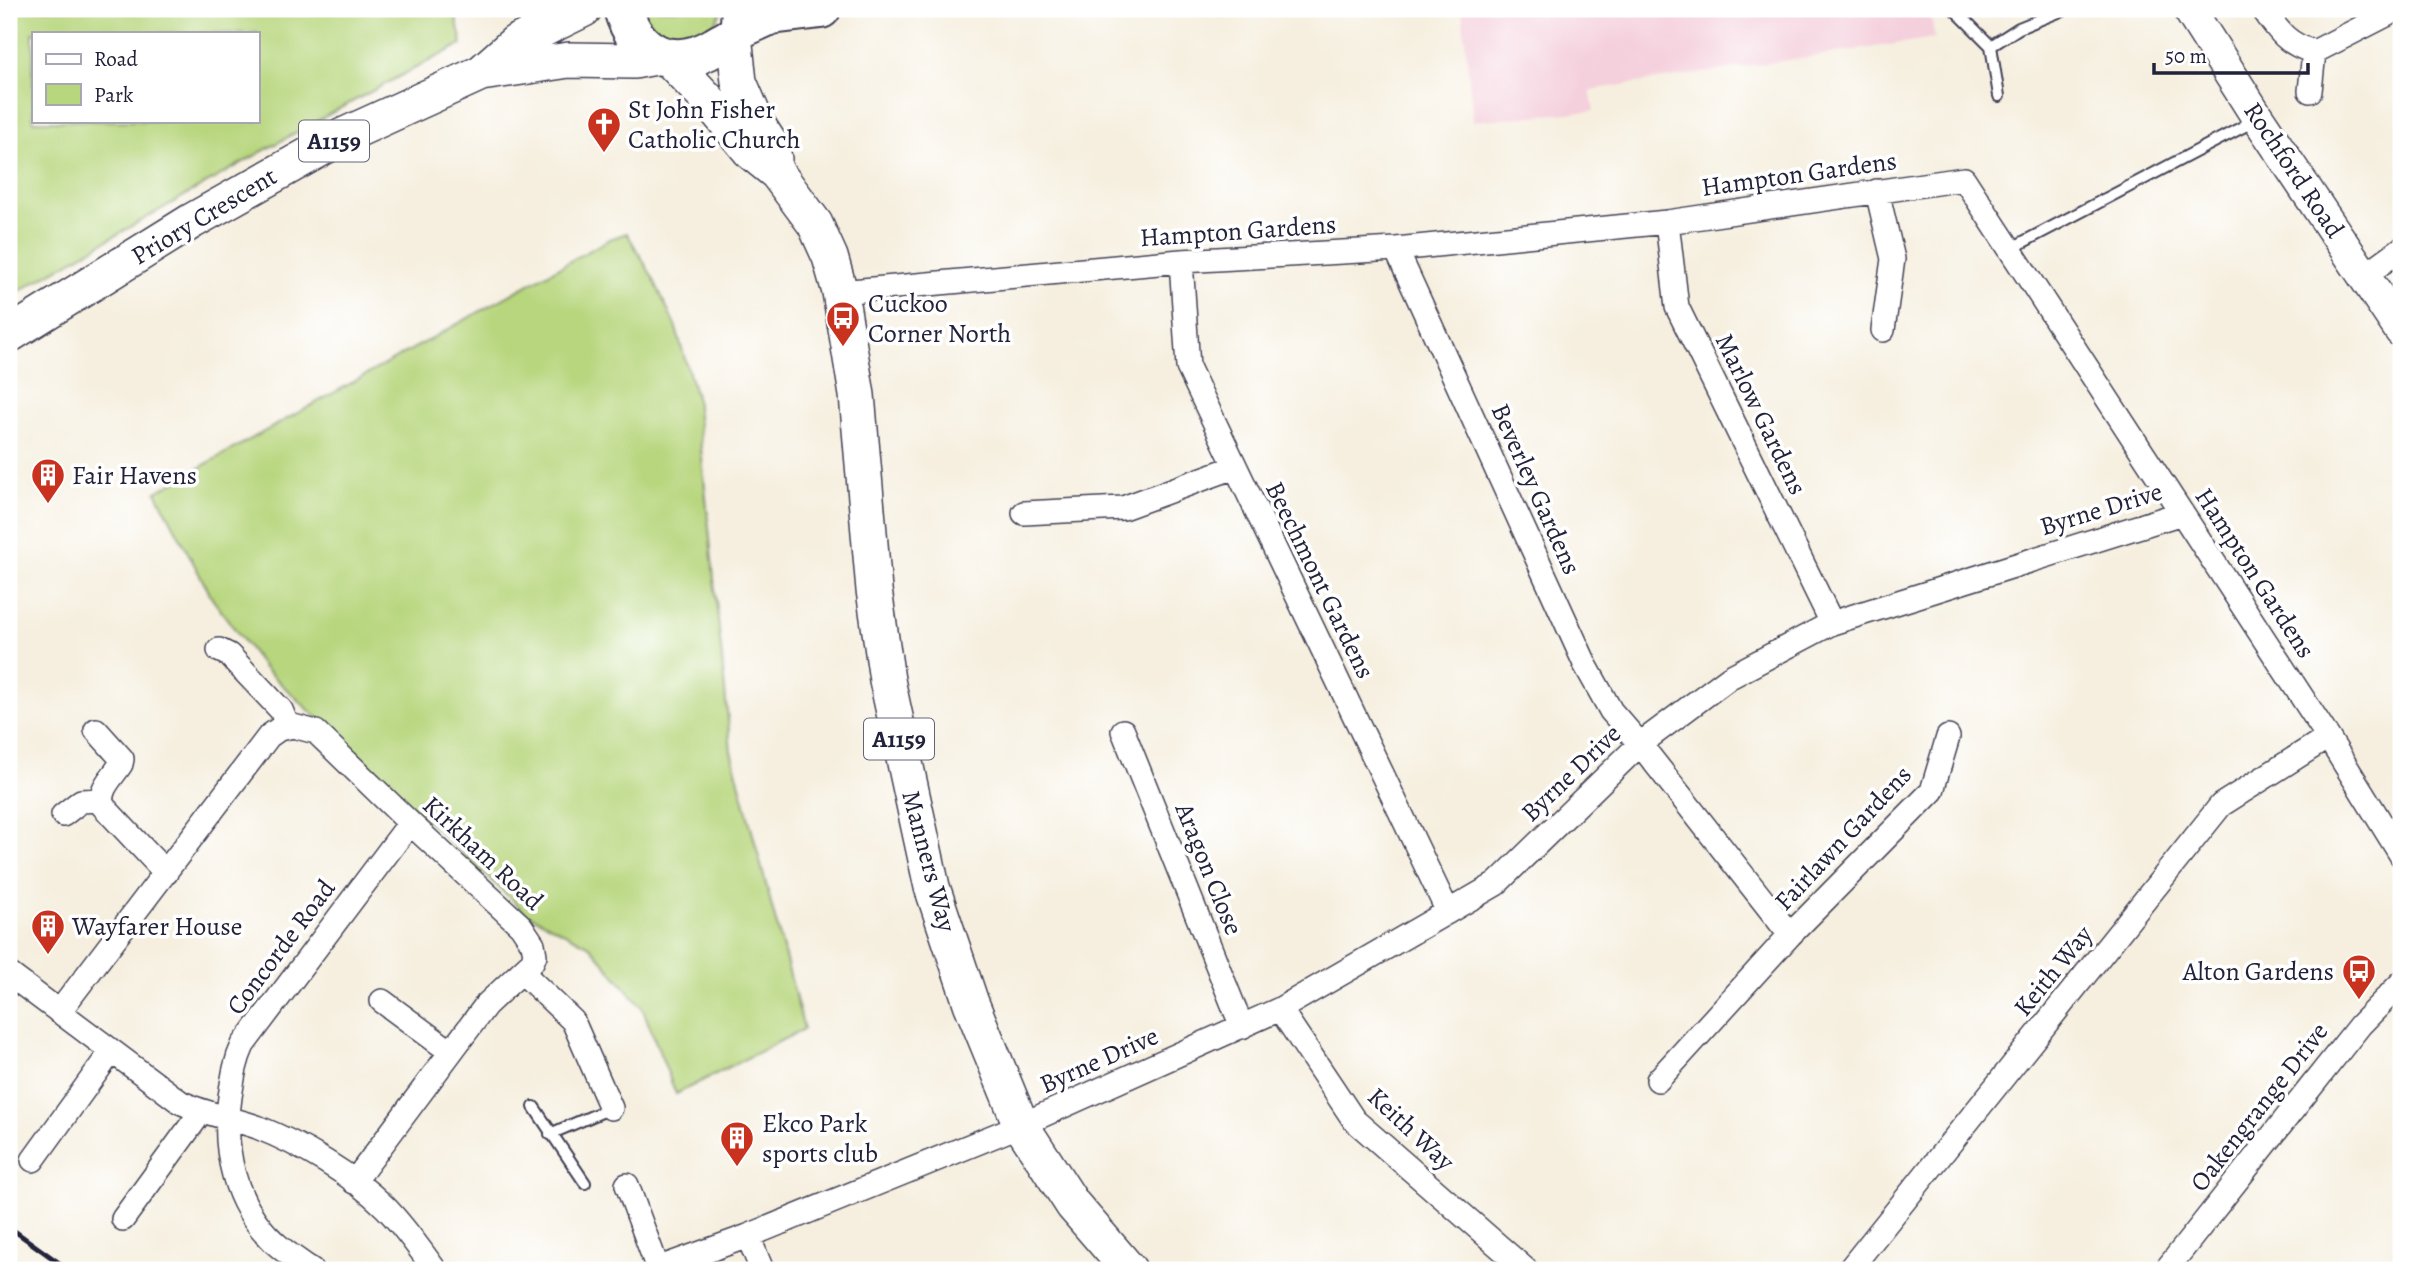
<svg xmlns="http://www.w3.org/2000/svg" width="2410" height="1279" font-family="Alegreya,serif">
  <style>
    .built { fill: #f4cfdc }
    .green { fill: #b7d67d; stroke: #6c7c5c; stroke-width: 2; fill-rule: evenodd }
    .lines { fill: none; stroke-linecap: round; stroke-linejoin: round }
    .lane-casing { stroke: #424154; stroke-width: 14 }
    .street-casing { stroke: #424154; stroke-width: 26 }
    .secondary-casing { stroke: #424154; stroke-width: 35 }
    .primary-casing { stroke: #424154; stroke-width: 38 }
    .highway-casing { stroke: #424154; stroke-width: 42 }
    .lane { stroke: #fff; stroke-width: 10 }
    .street { stroke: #fff; stroke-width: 23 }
    .secondary { stroke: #fff; stroke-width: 32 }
    .primary { stroke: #fff; stroke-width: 35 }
    .highway { stroke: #fff; stroke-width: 38 }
    .rail { stroke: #22223b; stroke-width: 5 }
    .labels { text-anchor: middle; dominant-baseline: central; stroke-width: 7; stroke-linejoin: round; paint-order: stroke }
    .shield { fill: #fff; stroke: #646476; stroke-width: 2 }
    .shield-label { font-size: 24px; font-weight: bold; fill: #22223b }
    .poi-label { font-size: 26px; fill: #22223b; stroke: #fff; text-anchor: start }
    .street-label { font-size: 26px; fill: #22223b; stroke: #fff }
  </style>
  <rect width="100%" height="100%" fill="#fff"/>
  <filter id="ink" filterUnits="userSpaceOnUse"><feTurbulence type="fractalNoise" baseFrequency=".0143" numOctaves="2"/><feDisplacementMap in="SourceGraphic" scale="14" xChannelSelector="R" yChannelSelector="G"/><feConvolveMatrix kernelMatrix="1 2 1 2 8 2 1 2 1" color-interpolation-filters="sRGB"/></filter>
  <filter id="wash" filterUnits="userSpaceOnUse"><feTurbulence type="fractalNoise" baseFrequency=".00686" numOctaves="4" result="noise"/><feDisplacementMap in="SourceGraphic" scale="28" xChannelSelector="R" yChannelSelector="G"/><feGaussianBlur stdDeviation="1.57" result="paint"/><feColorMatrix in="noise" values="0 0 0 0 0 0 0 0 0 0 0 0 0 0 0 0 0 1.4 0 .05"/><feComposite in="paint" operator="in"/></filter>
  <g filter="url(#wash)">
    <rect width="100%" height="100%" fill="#f6efdf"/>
    <!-- built -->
    <path class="built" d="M1462,9H1929L1935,38L1590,90L1594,111L1473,121Z"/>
    <!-- green -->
    <path class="green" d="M9,9H454L462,44C308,122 159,211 9,297ZM33,33H257V121H33Z
      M642,9H722C718,21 711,27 700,33C672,48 656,34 642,9Z
      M627,233L653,278L675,325L696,397L731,751L804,1029L676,1094L642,1007L590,946L526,913L264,668L213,600L156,492L610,239Z"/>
  </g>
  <g filter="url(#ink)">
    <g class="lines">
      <!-- lane casing -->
      <g class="lane-casing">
        <path id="lane" d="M1954,9L1991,46
          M1999,96L1991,46L2019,28L2066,9
          M2010,249L2256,120
          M534,1107L585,1183
          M550,1134L611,1108"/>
      </g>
      <!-- street casing -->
      <g class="street-casing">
        <path id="street" d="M2263,9C2279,32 2287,44 2314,52L2398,9
          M2310,91L2314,52
          M1877,191L1893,259L1883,330
          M1667,222L1677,307L1832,623
          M1396,249L1586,666L1611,711L1640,744L1790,935
          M1181,261L1188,367L1448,912
          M2364,276L2401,249
          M840,292L1181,261L1396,249L1667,222L1964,179L2328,737L2401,855
          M1024,513L1123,508L1235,467
          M219,650L229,655L281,710L288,727
          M96,730L122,759L121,764C112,778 99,788 102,805L166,873
          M1123,731L1242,1027
          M63,815L81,801L101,800
          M522,972L573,1021L611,1108
          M9,974L180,1102C205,1114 231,1118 257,1127C302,1145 350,1173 385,1207C404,1226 419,1248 435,1270
          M382,1001L451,1052
          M1280,1009L1354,1120L1526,1270
          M59,1012L269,736L279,729L293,726L316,732L410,823L521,926L533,944L535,955L532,962L486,1005L354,1182
          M1658,1080L1790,935L1932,791L1948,737
          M33,1160L111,1052
          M627,1185L658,1269
          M123,1219L201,1112
          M312,1270C299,1261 284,1252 273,1241C234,1204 222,1149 230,1097C233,1078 235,1062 243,1045L410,823
          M654,1270L748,1236
          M762,1270L748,1236L1021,1125L1280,1009L1496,884L1640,744L1730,677L1832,623L2182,513
          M1849,1270L2221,805L2328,737
          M2166,1270L2360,1025L2401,983"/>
      </g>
      <!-- secondary casing -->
      <g class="secondary-casing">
        <path id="secondary" d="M2189,9L2258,118L2401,331"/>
      </g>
      <!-- primary casing -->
      <g class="primary-casing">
        <path id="primary" d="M734,35L739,82L757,124L772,147L774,159
          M669,59L709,101L751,152L777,173L815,224L830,257L840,292L857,395L874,590L887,680L932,887L971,1003L1021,1125L1073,1205L1129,1270
          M481,73L515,43L584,9
          M9,335L192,221L343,136L481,73L569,60L634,61L661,56"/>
      </g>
      <!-- highway casing -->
      <g class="highway-casing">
        <path id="highway" d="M623,9C636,55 674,72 716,46C722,42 735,37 738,30C741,25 740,15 741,9
          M738,30L771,15L821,9"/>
      </g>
      <!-- lane -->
      <use href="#lane" class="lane"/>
      <!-- street -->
      <use href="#street" class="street"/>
      <!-- secondary -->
      <use href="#secondary" class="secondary"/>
      <!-- primary -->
      <use href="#primary" class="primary"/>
      <!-- highway -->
      <use href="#highway" class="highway"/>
      <!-- rail -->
      <path class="rail" d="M9,1227L69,1270"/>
    </g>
  </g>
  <!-- icons -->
  <defs>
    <g id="church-pin" transform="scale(1.75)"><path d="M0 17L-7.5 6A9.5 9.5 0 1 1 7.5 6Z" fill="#c8321e" stroke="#fff"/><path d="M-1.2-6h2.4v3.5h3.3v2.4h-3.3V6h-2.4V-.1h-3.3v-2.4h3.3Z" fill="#fff"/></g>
    <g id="bus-pin" transform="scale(1.75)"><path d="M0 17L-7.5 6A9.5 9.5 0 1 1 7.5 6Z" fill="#c8321e" stroke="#fff"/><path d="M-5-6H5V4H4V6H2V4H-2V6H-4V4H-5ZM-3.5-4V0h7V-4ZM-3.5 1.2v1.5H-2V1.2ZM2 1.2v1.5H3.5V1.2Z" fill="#fff"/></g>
    <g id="building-pin" transform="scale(1.75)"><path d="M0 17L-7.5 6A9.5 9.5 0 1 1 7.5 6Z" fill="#c8321e" stroke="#fff"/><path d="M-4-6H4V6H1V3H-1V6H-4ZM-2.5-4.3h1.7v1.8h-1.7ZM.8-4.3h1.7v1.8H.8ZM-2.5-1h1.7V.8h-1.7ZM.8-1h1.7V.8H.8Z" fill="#fff"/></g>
  </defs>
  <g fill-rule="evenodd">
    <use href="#church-pin" x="604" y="124"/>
    <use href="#bus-pin" x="843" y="318"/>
    <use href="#building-pin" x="48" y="475"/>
    <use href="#building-pin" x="48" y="926"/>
    <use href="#bus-pin" x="2359" y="971"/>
    <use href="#building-pin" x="737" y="1138"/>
  </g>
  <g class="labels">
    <!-- shield labels -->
    <g class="shield">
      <rect x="299" y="120.5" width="70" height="41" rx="5"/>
      <rect x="864" y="718.5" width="70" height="41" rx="5"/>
    </g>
    <g class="shield-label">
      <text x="334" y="141">A1159</text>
      <text x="899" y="739">A1159</text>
    </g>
    <!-- poi labels -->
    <g class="poi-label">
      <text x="628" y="109">St John Fisher<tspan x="628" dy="30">Catholic Church</tspan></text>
      <text x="868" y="303">Cuckoo<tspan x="868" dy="30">Corner North</tspan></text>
      <text x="72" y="475">Fair Havens</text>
      <text x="72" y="926">Wayfarer House</text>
      <text x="2334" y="971" text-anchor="end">Alton Gardens</text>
      <text x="762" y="1123">Ekco Park<tspan x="762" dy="30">sports club</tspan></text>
    </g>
    <!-- street labels -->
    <g class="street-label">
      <text transform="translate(2294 170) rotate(56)">Rochford Road</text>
      <text transform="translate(1799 174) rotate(-8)">Hampton Gardens</text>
      <text transform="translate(204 216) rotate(-31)">Priory Crescent</text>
      <text transform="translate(1238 231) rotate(-4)">Hampton Gardens</text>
      <text transform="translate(1761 414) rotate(64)">Marlow Gardens</text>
      <text transform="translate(1536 489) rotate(66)">Beverley Gardens</text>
      <text transform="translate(2101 509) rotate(-17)">Byrne Drive</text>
      <text transform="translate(2255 573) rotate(57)">Hampton Gardens</text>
      <text transform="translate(1320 580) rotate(64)">Beechmont Gardens</text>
      <text transform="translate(1571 773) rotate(-44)">Byrne Drive</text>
      <text transform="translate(1843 838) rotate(-47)">Fairlawn Gardens</text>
      <text transform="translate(483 853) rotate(43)">Kirkham Road</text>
      <text transform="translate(929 861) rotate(75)">Manners Way</text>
      <text transform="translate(1209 869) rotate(68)">Aragon Close</text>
      <text transform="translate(281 947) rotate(-53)">Concorde Road</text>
      <text transform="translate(2053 971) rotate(-51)">Keith Way</text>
      <text transform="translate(1099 1060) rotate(-24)">Byrne Drive</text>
      <text transform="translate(2259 1107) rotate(-52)">Oakengrange Drive</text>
      <text transform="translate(1411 1129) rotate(43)">Keith Way</text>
    </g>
  </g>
  <!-- margin -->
  <rect width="2410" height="1279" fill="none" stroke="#fff" stroke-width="35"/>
  <!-- legend -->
  <rect x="32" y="32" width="228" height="91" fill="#ffffff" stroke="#a7a7b1" stroke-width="2"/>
  <rect x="46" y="54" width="35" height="10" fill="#ffffff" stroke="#a7a7b1" stroke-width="2"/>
  <text x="94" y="66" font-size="21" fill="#22223b">Road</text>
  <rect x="46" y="84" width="35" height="21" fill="#b7d67d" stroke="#a7a7b1" stroke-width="2"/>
  <text x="94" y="102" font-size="21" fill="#22223b">Park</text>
  <!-- scale -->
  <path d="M2154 63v10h154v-10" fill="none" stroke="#22223b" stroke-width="3.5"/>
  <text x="2165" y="63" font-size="21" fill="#22223b" stroke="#ffffff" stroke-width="5" paint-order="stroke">50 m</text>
</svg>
